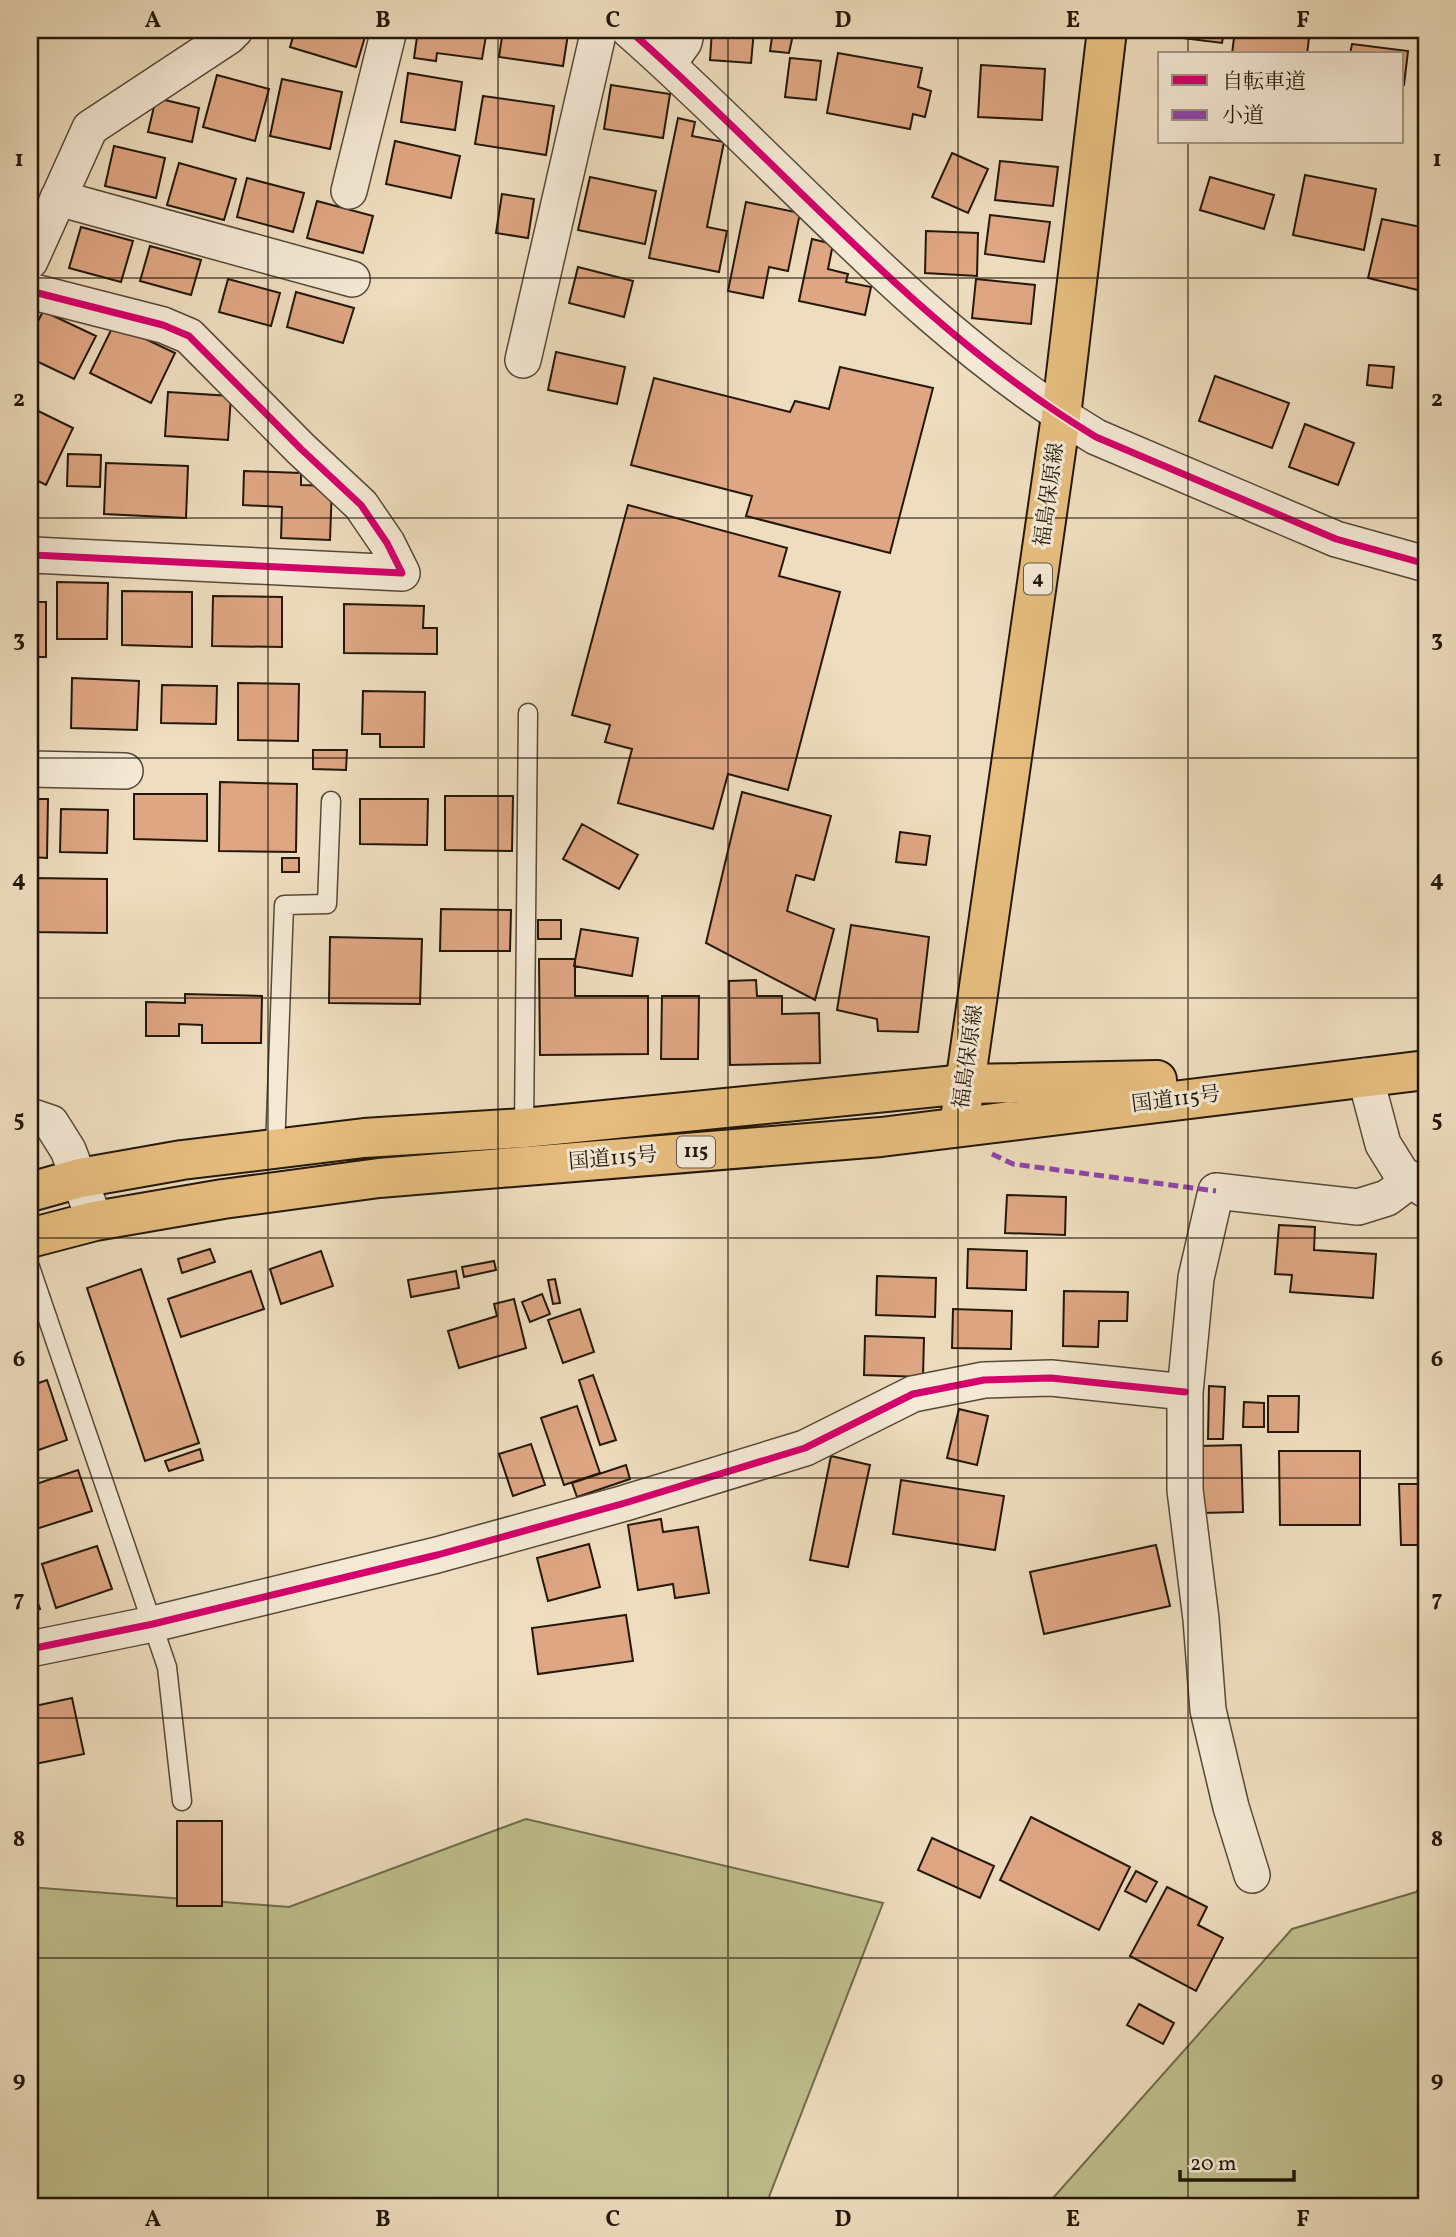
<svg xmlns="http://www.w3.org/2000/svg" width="1456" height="2237" font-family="Vollkorn,'Noto Serif JP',serif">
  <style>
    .green { fill: #bfbf8d; stroke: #716c4c; stroke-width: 2 }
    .building { fill: #dfa683; stroke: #23180a; stroke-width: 2 }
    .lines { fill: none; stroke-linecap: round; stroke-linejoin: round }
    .lane-casing { stroke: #564937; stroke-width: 21 }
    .street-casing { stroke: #564937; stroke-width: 38 }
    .primary-casing { stroke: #23180a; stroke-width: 42 }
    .highway-casing { stroke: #23180a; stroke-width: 42 }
    .lane { stroke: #f4e9d5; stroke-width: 18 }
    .street { stroke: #f4e9d5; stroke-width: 35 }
    .primary { stroke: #e7be7f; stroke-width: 38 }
    .highway { stroke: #e7be7f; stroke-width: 38 }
    .quiet { stroke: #8e44ad; stroke-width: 5; stroke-dasharray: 10 5; stroke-linecap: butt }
    .cycleway-casing { stroke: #f4e9d5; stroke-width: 11 }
    .cycleway { stroke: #d6006c; stroke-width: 7 }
    .grid { fill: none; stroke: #23180a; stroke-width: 2; stroke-opacity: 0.55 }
    .labels { text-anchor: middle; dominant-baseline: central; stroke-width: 6; stroke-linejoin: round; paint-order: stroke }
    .shield { fill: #f4e9d5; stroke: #625747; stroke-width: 2 }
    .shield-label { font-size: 19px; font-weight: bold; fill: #23180a }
    .street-label { font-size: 21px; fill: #23180a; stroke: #f4e9d5 }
    .neatline { fill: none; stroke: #23180a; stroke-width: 2.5 }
    .grid-label { font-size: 23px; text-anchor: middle; font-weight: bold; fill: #23180a }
  </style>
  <rect width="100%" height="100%" fill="#eeddbe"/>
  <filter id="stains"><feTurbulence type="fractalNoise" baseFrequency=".00286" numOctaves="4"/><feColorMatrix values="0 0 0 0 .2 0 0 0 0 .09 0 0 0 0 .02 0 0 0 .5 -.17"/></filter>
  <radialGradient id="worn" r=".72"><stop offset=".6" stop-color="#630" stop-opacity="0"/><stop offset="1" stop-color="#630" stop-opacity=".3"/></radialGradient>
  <!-- green -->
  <path class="green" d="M526,1819L883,1903L765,2207H30V1887L289,1907Z
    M1426,1882V2207H1045L1292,1929L1416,1892Z"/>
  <!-- building -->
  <path class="building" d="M295,30H367L356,67L290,47Z
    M418,30H487L482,59L437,53L436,61L414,58Z
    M503,30H542L568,34L563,66L499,57Z
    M712,30H754L751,63L710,60Z
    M773,30H794L789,53L770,51Z
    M1159,30H1224L1222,43L1158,35Z
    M1235,30H1310L1307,54H1232Z
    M1352,44L1408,51L1404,85H1402V54H1350Z
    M838,53L922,68L918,87L931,91L925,117L913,114L910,129L827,113Z
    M790,58L821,61L816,100L785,97Z
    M981,65L1045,69L1042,120L978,117Z
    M408,73L462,82L455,130L401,122Z
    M217,75L269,89L255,141L203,127Z
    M282,79L342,92L330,149L270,136Z
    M611,85L670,94L663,138L604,129Z
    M483,96L554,106L546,155L475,144Z
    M156,98L199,108L192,142L148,132Z
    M678,118L695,122L692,136L724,142L707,227L727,231L719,272L649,258Z
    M395,141L460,156L451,198L386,184Z
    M114,146L165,158L156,198L105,186Z
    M952,153L988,169L968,213L932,197Z
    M1000,161L1058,167L1053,206L995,200Z
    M179,163L236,179L224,220L167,205Z
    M1305,175L1376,189L1364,250L1293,235Z
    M590,177L656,191L645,244L578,230Z
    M1210,177L1274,195L1264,229L1200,210Z
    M247,178L304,193L293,232L237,217Z
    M502,194L534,199L528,238L496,233Z
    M317,201L373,216L363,253L307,238Z
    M746,202L800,213L788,271L769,267L763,298L728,291Z
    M990,215L1050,222L1044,262L985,254Z
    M1382,219L1426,228V292L1368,278Z
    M81,227L133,241L121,282L69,268Z
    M926,231L978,233L977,276L925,273Z
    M812,239L833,244L828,269L848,274L846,282L871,287L865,315L799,301Z
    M150,246L201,260L191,295L140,281Z
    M578,267L633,281L624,317L569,303Z
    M228,279L280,293L271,326L219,312Z
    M976,279L1035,285L1031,324L972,318Z
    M296,292L354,308L343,343L287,327Z
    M43,311L96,336L74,379L30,358V338Z
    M114,324L175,353L151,403L90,373Z
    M556,352L625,367L617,404L548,390Z
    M1369,365L1394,367L1392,388L1367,385Z
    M840,367L933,388L890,553L746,516L752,496L631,465L654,378L790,412L795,401L829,409Z
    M1215,376L1289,403L1272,448L1199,421Z
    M168,392L231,396L228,440L165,436Z
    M30,407L73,428L46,485L30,477Z
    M1305,424L1354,443L1338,485L1289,467Z
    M68,454L101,455L100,487L67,486Z
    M106,463L188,466L186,518L104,514Z
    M244,471L301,473V485L332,486L330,540L281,538L282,507L243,505Z
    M628,505L787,548L779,576L840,592L788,790L728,774L713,829L618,803L632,749L605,742L610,725L572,715Z
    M57,582L108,583L107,639H57Z
    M122,591L192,592V647L122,645Z
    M213,596L282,597V647L212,646Z
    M30,602H46V657H30Z
    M344,604L424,606L423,628H437V654L344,653Z
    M72,678L139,681L137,730L71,728Z
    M238,683L299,684L298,741L238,740Z
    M162,685L217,686L216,724L161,723Z
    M363,691L425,692L424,747H380V734H362Z
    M313,750H347L346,770L313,769Z
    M220,782L297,784L296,852L219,851Z
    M742,792L831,816L814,880L796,875L787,911L834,929L815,1000L706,943Z
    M134,794H207V841L134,839Z
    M445,796H513L512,851L445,850Z
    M30,799H48L47,858L30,857Z
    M360,799H428L427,845L360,844Z
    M61,809L108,810L107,853L60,852Z
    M582,824L638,855L619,889L563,859Z
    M900,832L930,836L926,865L896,862Z
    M282,858H299V872H282Z
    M30,878L107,879V933L30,932Z
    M441,909L511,910L510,951H440Z
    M538,920H561V939H538Z
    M851,925L929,937L918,1032L878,1031L877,1019L837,1010Z
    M581,929L638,938L632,976L574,966Z
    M330,937L422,939L420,1004L329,1003Z
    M539,959H575V996H648V1054L540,1055Z
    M756,980L757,996H782V1014L819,1013L820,1063L730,1065L729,981Z
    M185,994L262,996L261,1043H202V1025L179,1024V1036H146V1002L185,1003Z
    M662,996H699L698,1059H661Z
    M1007,1195L1066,1197L1065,1235L1005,1233Z
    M1279,1225L1315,1227L1314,1250L1376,1254L1373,1298L1290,1292L1292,1275L1275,1274Z
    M210,1249L215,1262L182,1273L178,1259Z
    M968,1249L1027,1251L1026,1290L967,1288Z
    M321,1251L333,1286L281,1304L270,1269Z
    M494,1261L496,1270L464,1277L462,1267Z
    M141,1269L199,1443L145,1461L87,1288Z
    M251,1271L264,1309L181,1337L168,1299Z
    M456,1271L459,1288L411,1297L408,1280Z
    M877,1276L936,1278L935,1317L876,1315Z
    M555,1279L560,1303L553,1304L548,1280Z
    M1064,1291L1128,1292L1127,1321H1099L1098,1347L1063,1346Z
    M542,1294L550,1314L530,1322L522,1302Z
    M514,1299L526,1348L459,1368L448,1331L497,1316L494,1304Z
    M580,1309L594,1352L563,1363L548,1320Z
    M953,1309L1012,1311L1011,1349L952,1348Z
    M30,1335L37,1357L30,1359Z
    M865,1336L924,1338L923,1377L864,1375Z
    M593,1375L616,1440L600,1445L579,1380Z
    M47,1380L67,1440L30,1453V1404L34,1403L30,1386Z
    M1209,1386L1225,1387L1223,1439H1208Z
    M1268,1396H1299L1298,1432H1268Z
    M1244,1402L1264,1403V1427H1243Z
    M577,1406L600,1473L564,1485L541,1418Z
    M959,1409L988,1416L977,1465L947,1458Z
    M531,1444L545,1485L513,1496L499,1454Z
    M1241,1445L1243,1512L1201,1513L1199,1446Z
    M200,1449L203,1460L169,1471L165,1461Z
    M1279,1451H1360V1525H1280Z
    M831,1456L870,1465L848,1567L810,1560Z
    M626,1465L630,1479L577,1497L572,1483Z
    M78,1470L92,1511L30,1531V1486Z
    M901,1480L1004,1496L995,1550L893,1534Z
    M1399,1484H1426V1545H1401Z
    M661,1519L663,1532L698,1527L709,1593L675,1598L673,1584L638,1590L628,1525Z
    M589,1544L600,1587L548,1601L537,1558Z
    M1156,1545L1170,1606L1044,1634L1030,1572Z
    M97,1546L112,1589L56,1608L42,1564Z
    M30,1580L40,1609L30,1612Z
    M626,1615L633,1661L538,1674L532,1628Z
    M72,1698L84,1754L30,1765V1707Z
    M1031,1817L1130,1867L1099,1930L1000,1880Z
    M177,1821H222V1906H177Z
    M932,1838L994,1866L980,1898L918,1870Z
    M1136,1871L1157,1882L1146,1902L1125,1891Z
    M1167,1887L1207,1907L1198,1925L1223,1938L1196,1991L1130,1956Z
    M1139,2004L1174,2023L1163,2044L1127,2025Z"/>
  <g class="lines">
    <!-- lane casing -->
    <g class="lane-casing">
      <path id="lane" d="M524,1128L528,713
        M275,1150L284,905L327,904L331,801
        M30,1267L167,1667L182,1801"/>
    </g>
    <!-- street casing -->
    <g class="street-casing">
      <path id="street" d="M629,30C784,166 917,329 1096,437L1336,539L1426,564
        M668,64L684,42L687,30
        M349,191L389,30
        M58,198L352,279
        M30,261L90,128L228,37L235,30
        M30,291L163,325L189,336L301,449L361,505L387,543L402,573L33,555L30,557
        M523,360L599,30
        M30,769L125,771
        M1365,1076L1383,1144L1401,1173L1426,1190
        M30,1116L51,1123L68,1150L95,1221
        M30,1649L153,1624L437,1555L625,1503L805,1448L913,1394L984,1380L1051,1378L1185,1392
        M1252,1875L1231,1807L1208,1710L1201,1619L1185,1490V1392L1196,1278L1216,1191L1358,1207L1387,1198L1411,1180"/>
    </g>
    <!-- primary casing -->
    <g class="primary-casing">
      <path id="primary" d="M959,1126L1061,416L1107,30"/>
    </g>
    <!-- highway casing -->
    <g class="highway-casing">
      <path id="highway" d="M30,1192L80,1178L182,1160L364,1138L524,1128L966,1084L1157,1080
        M30,1238L95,1221L223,1199L379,1178L881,1137L1426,1070"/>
    </g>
    <!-- lane -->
    <use href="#lane" class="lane"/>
    <!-- street -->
    <use href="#street" class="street"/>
    <!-- primary -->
    <use href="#primary" class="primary"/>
    <!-- highway -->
    <use href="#highway" class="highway"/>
    <!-- quiet -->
    <path class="quiet" d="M992,1154L1013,1164L1216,1191"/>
    <!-- cycleway casing -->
    <g class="cycleway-casing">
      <path id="cycleway" d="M629,30C784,166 917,329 1096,437L1336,539L1426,564
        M30,291L163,325L189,336L301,449L361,505L387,543L402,573L33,555L30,557
        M30,1649L153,1624L437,1555L625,1503L805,1448L913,1394L984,1380L1051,1378L1185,1392"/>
    </g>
    <!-- cycleway -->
    <use href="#cycleway" class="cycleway"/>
  </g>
  <!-- grid -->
  <path class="grid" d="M268,30V2207M498,30V2207M728,30V2207M958,30V2207M1188,30V54M1188,142V2207M30,278H1426M30,518H1426M30,758H1426M30,998H1426M30,1238H1426M30,1478H1426M30,1718H1426M30,1958H1426"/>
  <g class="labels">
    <!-- shield labels -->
    <g class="shield">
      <rect x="1024" y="563.5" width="28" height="31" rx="5"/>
      <rect x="677" y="1136.5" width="38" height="31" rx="5"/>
    </g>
    <g class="shield-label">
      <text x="1038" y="579">4</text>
      <text x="696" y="1152">115</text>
    </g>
    <!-- street labels -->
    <g class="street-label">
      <text transform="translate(1050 495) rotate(-82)">福島保原線</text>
      <text transform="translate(969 1057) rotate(-82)">福島保原線</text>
      <text transform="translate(1176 1100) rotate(-7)">国道115号</text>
      <text transform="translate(613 1159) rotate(-5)">国道115号</text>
    </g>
  </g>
  <!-- margin -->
  <rect width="1456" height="2237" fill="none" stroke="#eeddbe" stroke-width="77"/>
  <!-- legend -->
  <rect x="1158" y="52" width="245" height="91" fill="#f4e9d5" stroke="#a09584" stroke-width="2"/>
  <rect x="1172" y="75" width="35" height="10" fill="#d6006c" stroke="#a09584" stroke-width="2"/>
  <text x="1222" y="88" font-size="21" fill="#23180a">自転車道</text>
  <rect x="1172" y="110" width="35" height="10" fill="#8e44ad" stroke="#a09584" stroke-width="2"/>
  <text x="1222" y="122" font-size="21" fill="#23180a">小道</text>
  <!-- scale -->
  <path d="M1180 2170v10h114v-10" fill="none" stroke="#23180a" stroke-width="3.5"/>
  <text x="1190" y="2170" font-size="21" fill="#23180a" stroke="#f4e9d5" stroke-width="5" paint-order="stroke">20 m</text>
  <rect x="38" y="38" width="1380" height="2160" class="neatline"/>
  <g class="grid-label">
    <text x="153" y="27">A</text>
    <text x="383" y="27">B</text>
    <text x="613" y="27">C</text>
    <text x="843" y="27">D</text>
    <text x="1073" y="27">E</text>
    <text x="1303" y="27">F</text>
    <text x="19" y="166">1</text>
    <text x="1437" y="166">1</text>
    <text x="19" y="406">2</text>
    <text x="1437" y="406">2</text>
    <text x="19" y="646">3</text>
    <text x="1437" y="646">3</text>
    <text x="19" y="886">4</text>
    <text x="1437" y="886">4</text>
    <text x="19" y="1126">5</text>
    <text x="1437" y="1126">5</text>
    <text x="19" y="1366">6</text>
    <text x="1437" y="1366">6</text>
    <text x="19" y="1606">7</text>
    <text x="1437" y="1606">7</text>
    <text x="19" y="1846">8</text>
    <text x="1437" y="1846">8</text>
    <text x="19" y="2086">9</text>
    <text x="1437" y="2086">9</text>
    <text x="153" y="2226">A</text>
    <text x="383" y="2226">B</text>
    <text x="613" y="2226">C</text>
    <text x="843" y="2226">D</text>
    <text x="1073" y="2226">E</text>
    <text x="1303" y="2226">F</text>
  </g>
  <rect width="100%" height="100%" filter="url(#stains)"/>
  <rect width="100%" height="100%" fill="url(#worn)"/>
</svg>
